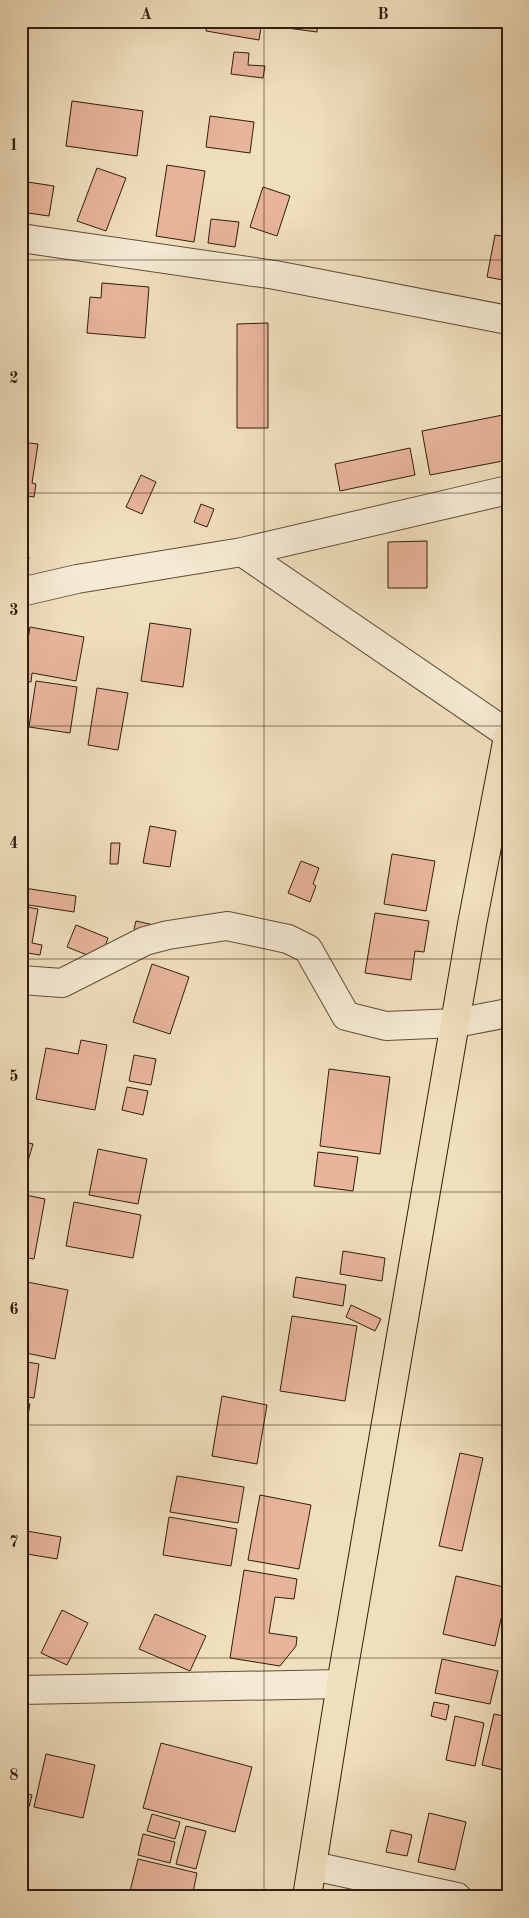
<svg xmlns="http://www.w3.org/2000/svg" width="529" height="1918" font-family="'Old Standard TT',serif">
  <style>
    .building { fill: #e8b59b; stroke: #321d0f }
    .lines { fill: none; stroke-linecap: round; stroke-linejoin: round }
    .minor-casing { stroke: #624e3a; stroke-width: 30 }
    .major-casing { stroke: #321d0f; stroke-width: 30 }
    .minor { stroke: #f5ead4; stroke-width: 28 }
    .major { stroke: #f0dfbd; stroke-width: 28 }
    .grid { fill: none; stroke: #321d0f; stroke-width: 1; stroke-opacity: 0.55 }
    .neatline { fill: none; stroke: #321d0f; stroke-width: 2 }
    .grid-label { font-size: 16px; text-anchor: middle; font-weight: bold; fill: #321d0f }
  </style>
  <rect width="100%" height="100%" fill="#f0dfbd"/>
  <filter id="stains"><feTurbulence type="fractalNoise" baseFrequency=".004" numOctaves="4"/><feColorMatrix values="0 0 0 0 .2 0 0 0 0 .09 0 0 0 0 .02 0 0 0 .5 -.17"/></filter>
  <radialGradient id="worn" r=".72"><stop offset=".6" stop-color="#630" stop-opacity="0"/><stop offset="1" stop-color="#630" stop-opacity=".3"/></radialGradient>
  <!-- building -->
  <path class="building" d="M21,21H52L51,27Z
    M208,21H262L259,40L206,31Z
    M273,21H318L317,32L272,26Z
    M234,52L249,53L248,65L265,66L263,78L231,74Z
    M508,54V80H504Z
    M72,101L143,111L137,156L66,146Z
    M210,116L254,122L250,153L206,147Z
    M167,165L205,171L194,242L156,236Z
    M97,168L126,178L106,231L77,221Z
    M21,181L54,186L49,216L21,212Z
    M263,187L290,196L277,236L250,227Z
    M211,219L239,222L235,247L208,243Z
    M495,235L508,237V281L487,277Z
    M102,283L149,287L145,338L87,333L90,297L101,298Z
    M268,323V428H237V324Z
    M508,414V460L430,475L422,431Z
    M21,442L38,444L32,483L36,484L34,497L21,495Z
    M410,448L415,475L340,491L335,464Z
    M141,475L156,482L142,514L126,507Z
    M201,504L214,509L207,527L194,522Z
    M21,514L29,559L21,561Z
    M427,541V588H388V542Z
    M150,623L191,629L183,687L141,681Z
    M30,627L84,637L76,681L32,673L31,682L21,680Z
    M36,681L77,687L70,733L29,727Z
    M97,688L128,693L118,750L88,745Z
    M21,695L28,696L21,729Z
    M150,826L176,831L170,867L143,863Z
    M111,843H120L118,864H110Z
    M392,854L435,861L426,911L384,904Z
    M301,861L319,868L313,884L316,886L310,902L288,893Z
    M24,888L76,896L74,912L22,904Z
    M21,906L38,909L32,943L42,945L40,955L21,952Z
    M375,913L429,921L424,952L415,951L411,980L365,973Z
    M136,921L154,925L152,934L134,929Z
    M76,925L108,938L100,960L67,947Z
    M152,964L189,977L170,1034L133,1022Z
    M81,1040L107,1045L95,1110L36,1099L46,1048L78,1054Z
    M134,1055L156,1059L151,1085L129,1081Z
    M329,1069L390,1077L380,1154L320,1146Z
    M127,1087L148,1091L143,1115L122,1110Z
    M21,1141L33,1144L21,1185Z
    M98,1149L147,1159L138,1204L89,1195Z
    M318,1152L358,1157L353,1191L314,1186Z
    M21,1194L45,1199L34,1259L21,1257Z
    M74,1202L141,1215L133,1258L66,1246Z
    M343,1251L385,1258L382,1281L340,1274Z
    M296,1277L346,1285L343,1306L293,1297Z
    M22,1281L68,1290L55,1359L21,1352Z
    M351,1305L381,1319L375,1331L346,1317Z
    M292,1316L357,1326L345,1401L280,1391Z
    M21,1361L39,1364L34,1398L21,1396Z
    M222,1396L267,1405L257,1464L212,1456Z
    M21,1403L30,1404L26,1426H21Z
    M460,1453L483,1458L462,1551L439,1546Z
    M177,1476L244,1487L238,1523L170,1512Z
    M260,1495L311,1505L299,1569L248,1560Z
    M169,1517L237,1529L231,1566L163,1555Z
    M21,1530L61,1537L57,1559L21,1553Z
    M244,1570L297,1579L294,1599L275,1597L269,1633L297,1637L296,1646L280,1666L230,1658Z
    M456,1576L508,1588L495,1646L443,1634Z
    M62,1610L88,1623L67,1665L41,1653Z
    M155,1614L206,1636L190,1671L139,1649Z
    M442,1659L498,1671L490,1704L435,1693Z
    M434,1702L449,1705L446,1720L431,1716Z
    M494,1714L508,1717V1771L482,1765Z
    M455,1716L484,1723L475,1766L446,1760Z
    M161,1743L252,1767L235,1832L143,1808Z
    M46,1754L95,1765L83,1818L34,1807Z
    M21,1792L32,1795L29,1807L21,1806Z
    M429,1813L466,1822L455,1870L418,1862Z
    M152,1814L180,1822L175,1839L147,1831Z
    M186,1826L206,1831L196,1869L176,1864Z
    M391,1830L412,1835L407,1856L386,1852Z
    M143,1834L175,1842L170,1863L138,1855Z
    M138,1859L197,1873L192,1897H136L129,1895Z"/>
  <g class="lines">
    <!-- minor casing -->
    <g class="minor-casing">
      <path id="minor" d="M21,238L275,275L508,320
        M242,552L508,734
        M21,592L77,579L242,552L508,490
        M21,980L62,983L145,941L168,935L227,926L288,939L308,949L346,1016L386,1026L456,1023L508,1013
        M21,1690L341,1684
        M313,1866L457,1897"/>
    </g>
    <!-- major casing -->
    <g class="major-casing">
      <path id="major" d="M307,1897L341,1684L472,924L508,737"/>
    </g>
    <!-- minor -->
    <use href="#minor" class="minor"/>
    <!-- major -->
    <use href="#major" class="major"/>
  </g>
  <!-- grid -->
  <path class="grid" d="M264,21V1897M21,260H508M21,493H508M21,726H508M21,959H508M21,1192H508M21,1425H508M21,1658H508"/>
  <!-- margin -->
  <rect width="529" height="1918" fill="none" stroke="#f0dfbd" stroke-width="55"/>
  <rect x="28" y="28" width="474" height="1862" class="neatline"/>
  <g class="grid-label">
    <text x="146" y="19">A</text>
    <text x="383" y="19">B</text>
    <text x="14" y="150">1</text>
    <text x="14" y="383">2</text>
    <text x="14" y="615">3</text>
    <text x="14" y="848">4</text>
    <text x="14" y="1081">5</text>
    <text x="14" y="1314">6</text>
    <text x="14" y="1547">7</text>
    <text x="14" y="1780">8</text>
  </g>
  <rect width="100%" height="100%" filter="url(#stains)"/>
  <rect width="100%" height="100%" fill="url(#worn)"/>
</svg>
